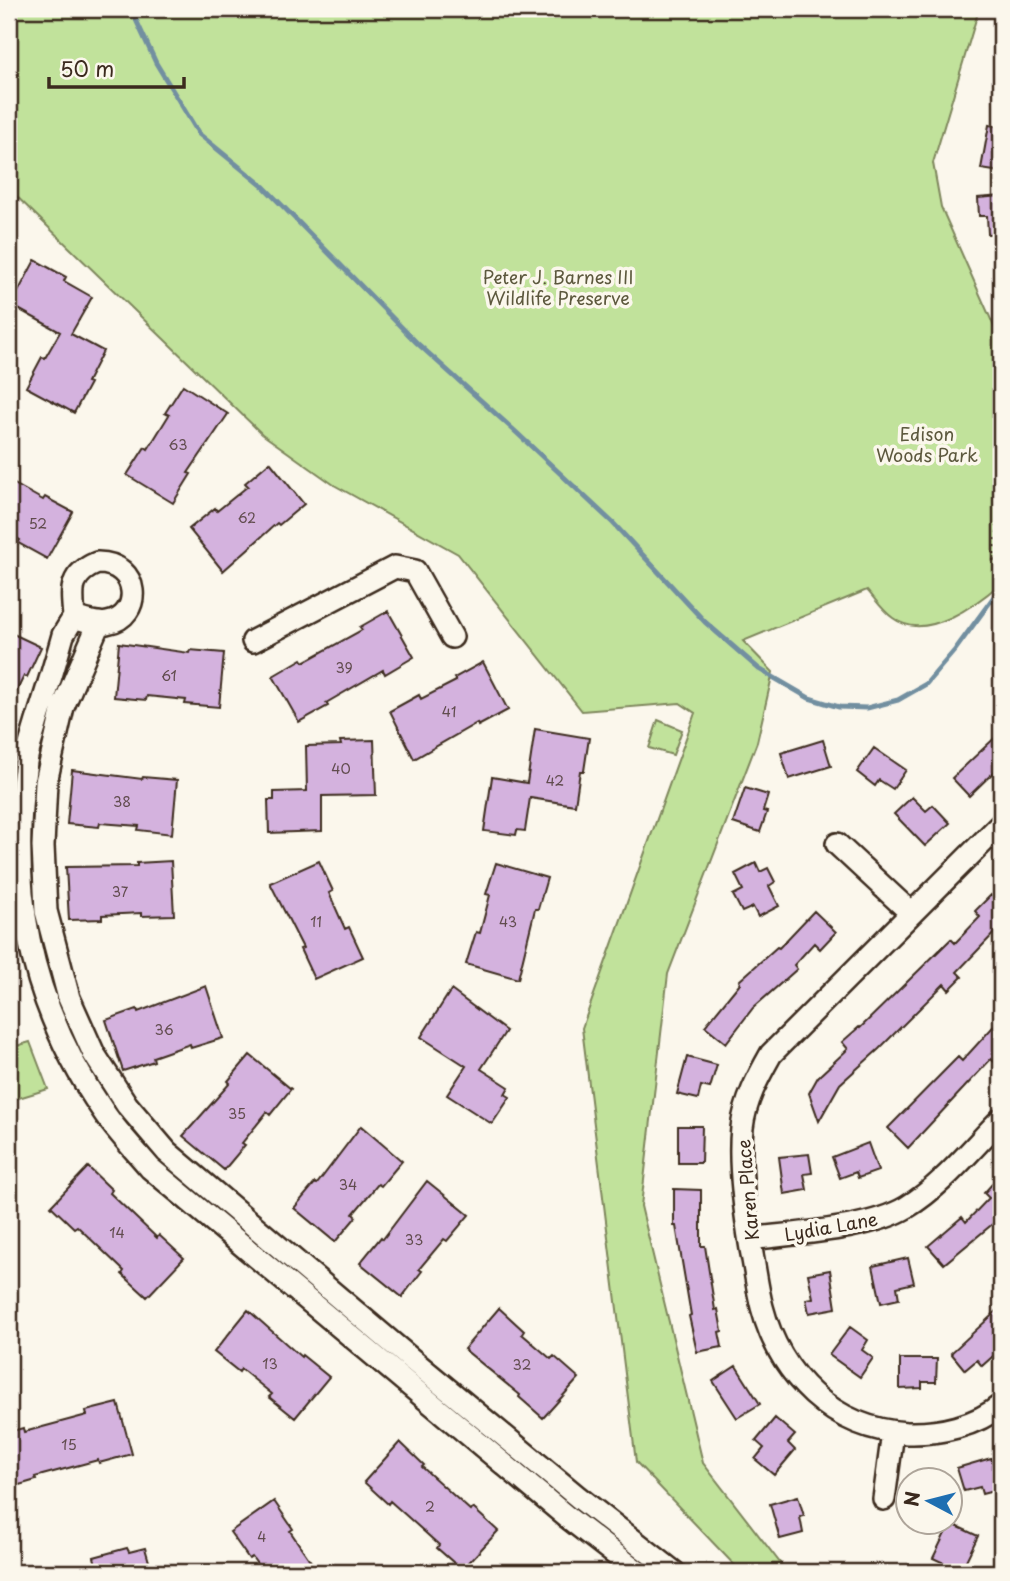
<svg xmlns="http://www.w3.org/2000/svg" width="1010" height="1581" font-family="'Playpen Sans',sans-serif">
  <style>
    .green { fill: #c1e29b; stroke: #7e865c; stroke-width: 2 }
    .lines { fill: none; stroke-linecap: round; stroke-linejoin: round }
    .stream { stroke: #728fa0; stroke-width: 5 }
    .building { fill: #d4b2de; stroke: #3b2a1e; stroke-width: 2 }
    .street-casing { stroke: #3b2a1e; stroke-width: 26 }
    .path { stroke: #3b2a1e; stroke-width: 3.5; stroke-dasharray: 2 5; stroke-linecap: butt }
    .street { stroke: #fbf7ec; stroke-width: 21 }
    .labels { text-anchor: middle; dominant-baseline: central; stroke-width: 7; stroke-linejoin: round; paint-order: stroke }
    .number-label { font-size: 14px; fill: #614c4e }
    .park-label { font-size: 18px; fill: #5c583d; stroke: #fbf7ec }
    .street-label { font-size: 18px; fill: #3b2a1e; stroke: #fbf7ec }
  </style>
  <rect width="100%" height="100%" fill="#fbf7ec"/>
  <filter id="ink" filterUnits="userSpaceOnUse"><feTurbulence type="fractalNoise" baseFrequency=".0143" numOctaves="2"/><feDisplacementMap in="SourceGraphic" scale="14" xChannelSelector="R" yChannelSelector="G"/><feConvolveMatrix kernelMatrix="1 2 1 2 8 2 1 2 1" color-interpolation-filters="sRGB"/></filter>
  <g filter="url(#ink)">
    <!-- green -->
    <path class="green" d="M9,9H979L933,163L941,207L1001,342V583C977,604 926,643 893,618C883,611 875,599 867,590L743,641L773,672L757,742L668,974L641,1206L703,1463L787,1572H741L636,1462L582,1028L695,713L680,703L582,711L458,554L334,485L262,434L9,189Z
      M658,720L682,730L673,755L649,748Z
      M30,1042L48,1089L9,1101V1048Z"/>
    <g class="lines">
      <!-- stream -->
      <path class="stream" d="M131,9L156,63L199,134L264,187L417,343L517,433L613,523L705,622L759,669L809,698L839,707L867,708L898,700L926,684L955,650L1001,587"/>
    </g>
    <!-- building -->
    <path class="building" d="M989,125L1001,127V172L981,169Z
      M1001,196V233L988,234L987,216H979L978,198Z
      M35,260L66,277L64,281L92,297L71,334L103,351L87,382L90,383L74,413L26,387L42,357L45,358L60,332L11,305Z
      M183,385L228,414L188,473L191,474L173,503L127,475L145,447L148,449L169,415L165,413Z
      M270,462L304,504L279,525L277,523L223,571L189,529L215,508L217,511L248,486L245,483Z
      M9,481L43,500L45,497L73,512L47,559L18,543L20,540L9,533Z
      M388,611L414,657L385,674L383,670L326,703L328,706L299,722L273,676L302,659L304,662L362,630L360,627Z
      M9,632L41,647L27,677L24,676L9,707Z
      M119,643L189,653L190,650L224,653L219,707L185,704L186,700L147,696L146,700L114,697Z
      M483,662L508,710L478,726L477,723L414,759L390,711L419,695L421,699L456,681L454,678Z
      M535,729L589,738L584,771H580L575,805L530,798L525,831L517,830L516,835L484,831L492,777L527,783Z
      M1001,732V765L969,796L952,778Z
      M374,740L376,795L322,796V831L269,833L268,800H274V792L307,791L306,746L341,745L340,741Z
      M823,740L831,766L789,779L781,753Z
      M874,748L906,770L893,789L879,780L875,786L857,772Z
      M72,770L142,779L143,777L177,780L172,834L138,830L139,826L100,823L99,827L67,824Z
      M745,788L768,795L763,811L767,812L760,832L733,823Z
      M912,797L926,811L933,805L950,823L925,846L894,814Z
      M171,861L174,915L141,916V913L102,915V919L69,920L66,867L137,866V863Z
      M319,861L333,891L329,893L345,929L349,927L363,957L314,979L300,949L303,948L270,883Z
      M496,863L547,878L538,909H535L518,979L466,964L476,932L480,933L490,895L486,894Z
      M756,863L760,872L768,868L775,882L769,886L779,906L758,917L753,907L742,912L733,895L743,890L735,874Z
      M991,895L1001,905V926L957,972L962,977L949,990L944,984L879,1049L840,1084L819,1121L809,1093L818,1077L848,1049L842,1042L859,1027L860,1028L951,939L955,943L980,917L975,911Z
      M814,911L836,932L820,949L814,943L794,965L797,969L753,1008L726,1043L705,1026L740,983L739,981L777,947L779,948Z
      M206,986L223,1038L191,1048L190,1044L153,1057L154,1061L123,1071L106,1020L137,1009L138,1012Z
      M451,990L506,1031L481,1069L509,1087L505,1094L510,1097L492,1124L447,1095L466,1066L421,1037Z
      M1001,1018V1068L991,1059L908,1148L888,1128L958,1057L962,1061Z
      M250,1055L291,1089L270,1115L267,1112L242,1143L245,1145L224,1170L183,1136L230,1083L228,1081Z
      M687,1057L717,1065L710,1088L701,1086L698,1099L677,1094Z
      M361,1126L402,1161L381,1186L378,1184L353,1214L356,1217L335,1242L294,1208L315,1183L317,1184Z
      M678,1126H702L701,1163H678Z
      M868,1143L878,1171L858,1178L856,1172L840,1178L832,1157Z
      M809,1154L812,1173L804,1174L807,1190L784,1194L779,1157Z
      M88,1167L112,1190L110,1193L157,1238L159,1235L184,1258L147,1297L122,1274L124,1271L77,1226L74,1228L51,1206Z
      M1001,1174V1217L944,1264L928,1246L962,1217L966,1222L989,1198L984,1193Z
      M427,1181L469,1215L447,1241L444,1239L419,1269L422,1271L402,1297L360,1263L381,1237L383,1239Z
      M674,1189L701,1190V1246H705L715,1310L718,1309L722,1331L719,1332L722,1347L697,1352L689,1316L691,1315L676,1226H674Z
      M908,1258L914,1283L897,1287L899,1299L881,1303L873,1266Z
      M830,1270L836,1308L809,1313L806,1299L813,1298L808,1274Z
      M1001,1307V1349L982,1366L977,1360L965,1370L951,1353Z
      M499,1308L524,1331L522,1334L551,1359L554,1356L579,1378L543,1418L519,1397L520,1395L464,1349Z
      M248,1310L301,1357L302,1355L329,1377L295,1418L269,1397L272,1394L241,1369L239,1372L214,1352Z
      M850,1327L868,1340L862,1350L873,1358L860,1377L829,1355Z
      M900,1359H937L936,1382H922V1388L900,1389Z
      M736,1366L760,1404L737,1418L713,1381Z
      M118,1403L132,1454L99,1463L98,1460L35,1477L36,1480L9,1488V1432L23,1428L24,1432L87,1415L86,1411Z
      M775,1418L795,1435L788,1443L795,1450L774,1475L755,1459L764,1448L756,1441Z
      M400,1442L424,1465L422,1467L471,1511L473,1508L498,1531L462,1570L437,1548L439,1545L390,1501L388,1504L364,1482Z
      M991,1458L1001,1489L982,1494L980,1487L964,1491L957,1468Z
      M798,1496L804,1516L800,1517L803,1533L780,1539L770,1504Z
      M274,1501L293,1529L290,1531L318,1572H263L252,1557L249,1559L230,1532Z
      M950,1523L978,1536L961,1571L933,1558Z
      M127,1548L129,1552L145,1548L152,1572H98L94,1557Z"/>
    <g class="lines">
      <!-- street casing -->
      <g class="street-casing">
        <path id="street" d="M97,563C140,562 144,617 107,623C97,625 84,620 74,617C72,591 68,575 97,563Z
          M74,617L63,635C55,664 46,693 37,721C33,735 28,749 26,762C7,888 30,1005 103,1111C116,1131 134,1149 150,1168L567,1517L638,1572
          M99,623L63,707L46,782L43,846L46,911L69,998L94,1054L127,1105L167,1152L410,1358L578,1497L674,1572
          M253,641L395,567L415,571L452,637
          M1001,824L771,1054C758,1077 745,1101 742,1128C738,1164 745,1213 751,1249C755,1268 757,1288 762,1307C780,1376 833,1429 907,1433C939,1434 976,1426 1001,1405
          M837,844L911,913
          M750,1239C795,1233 869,1230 907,1207C943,1185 972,1148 1001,1119
          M884,1499L893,1432"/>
      </g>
      <!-- path -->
      <path class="path" d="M994,561L996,535L1001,526"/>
      <!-- street -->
      <use href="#street" class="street"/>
    </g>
  </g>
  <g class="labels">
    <!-- number labels -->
    <g class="number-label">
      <text x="178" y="444">63</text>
      <text x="247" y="517">62</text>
      <text x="38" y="523">52</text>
      <text x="344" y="667">39</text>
      <text x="169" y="675">61</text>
      <text x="449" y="711">41</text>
      <text x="341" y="768">40</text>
      <text x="555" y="780">42</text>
      <text x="122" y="801">38</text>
      <text x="120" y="891">37</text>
      <text x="316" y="921">11</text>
      <text x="508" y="921">43</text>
      <text x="164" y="1029">36</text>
      <text x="237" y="1113">35</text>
      <text x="348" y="1184">34</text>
      <text x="117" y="1232">14</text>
      <text x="414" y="1239">33</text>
      <text x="270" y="1363">13</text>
      <text x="522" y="1364">32</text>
      <text x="69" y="1444">15</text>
      <text x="430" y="1506">2</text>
      <text x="262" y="1536">4</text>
    </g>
    <!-- park labels -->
    <g class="park-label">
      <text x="558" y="276">Peter J. Barnes III<tspan x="558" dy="21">Wildlife Preserve</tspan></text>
      <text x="927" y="433">Edison<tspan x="927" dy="21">Woods Park</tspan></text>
    </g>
    <!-- street labels -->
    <g class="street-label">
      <text transform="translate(747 1190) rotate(-95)">Karen Place</text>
      <text transform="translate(831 1226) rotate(-10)">Lydia Lane</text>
    </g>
  </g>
  <!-- margin -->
  <rect width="1010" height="1581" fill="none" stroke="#fbf7ec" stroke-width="35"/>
  <rect x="18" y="18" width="975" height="1546" fill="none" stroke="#3b2a1e" stroke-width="2.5" filter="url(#ink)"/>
  <!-- north arrow -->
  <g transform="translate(929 1501) rotate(277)"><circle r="33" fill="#fbf7ec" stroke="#aea59a" stroke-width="2"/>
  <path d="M0-5L12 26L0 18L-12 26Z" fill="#1f6fb2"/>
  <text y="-10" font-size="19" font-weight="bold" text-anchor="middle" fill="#3b2a1e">N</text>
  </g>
  <!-- scale -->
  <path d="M49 77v10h135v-10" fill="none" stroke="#3b2a1e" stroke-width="3.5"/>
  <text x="60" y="77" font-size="21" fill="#3b2a1e" stroke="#fbf7ec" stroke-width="5" paint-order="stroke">50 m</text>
</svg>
